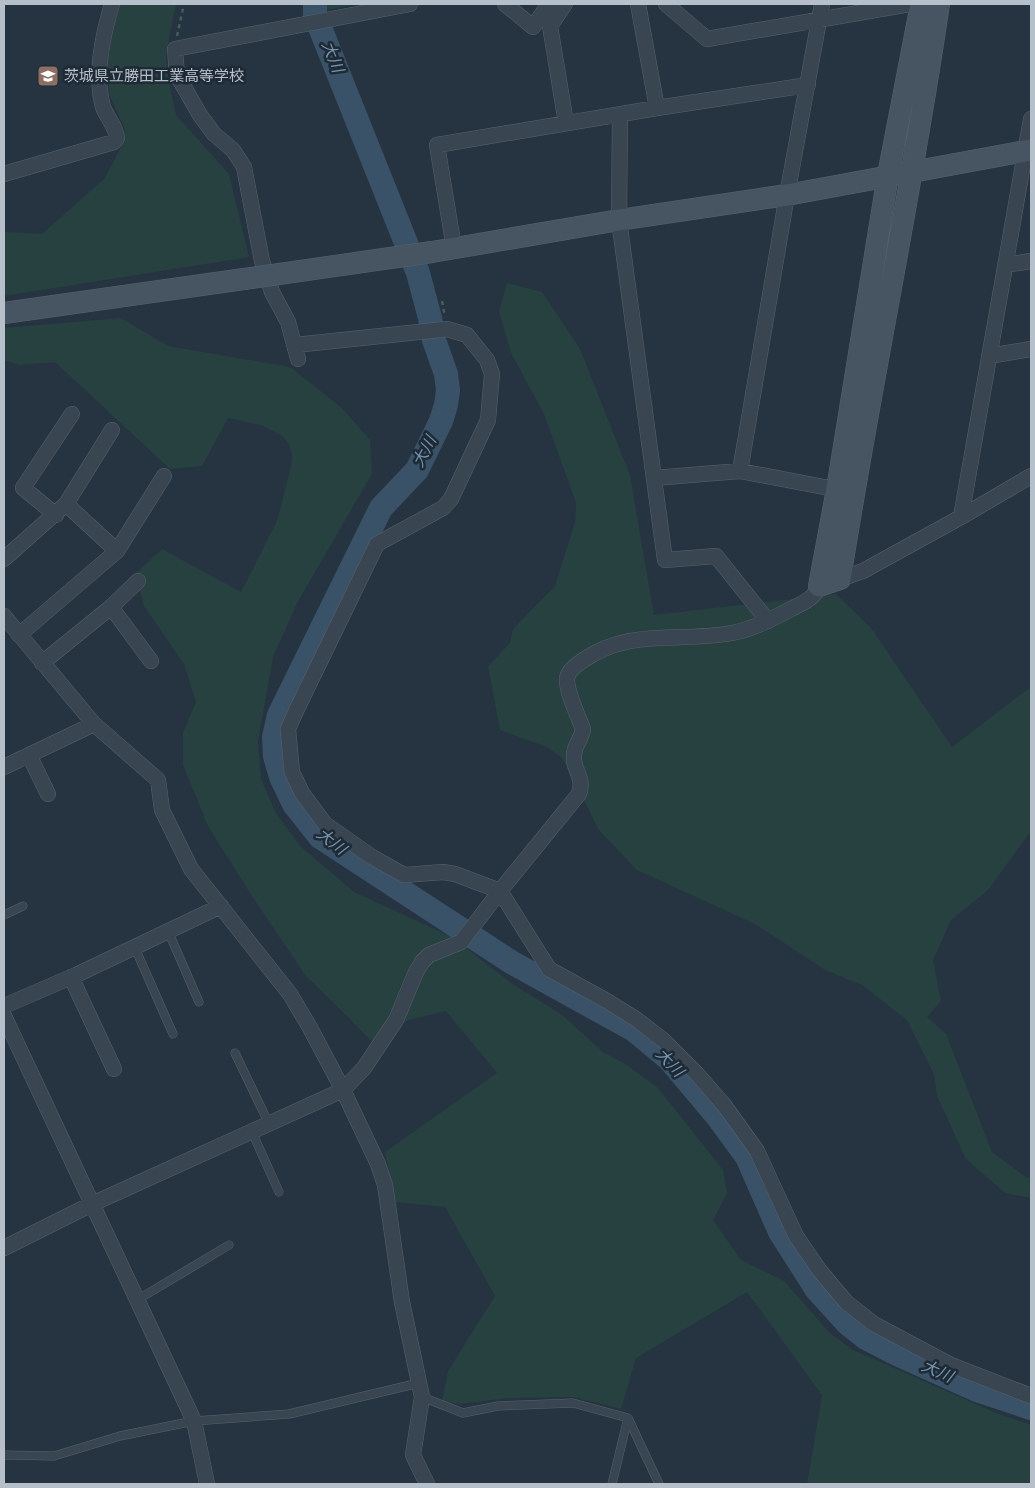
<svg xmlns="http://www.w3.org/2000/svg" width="1035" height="1488" font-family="'Sofia Sans Condensed','Noto Sans JP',sans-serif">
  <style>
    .green { fill: #274141 }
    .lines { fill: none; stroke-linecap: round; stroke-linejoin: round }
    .river { stroke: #395267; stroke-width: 24 }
    .lane-casing { stroke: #57636d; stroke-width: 9 }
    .street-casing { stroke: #57636d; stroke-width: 16 }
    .secondary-casing { stroke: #57636d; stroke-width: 22 }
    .path { stroke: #455d5d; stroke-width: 2.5; stroke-dasharray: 4 4; stroke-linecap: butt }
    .lane { stroke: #394550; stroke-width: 8 }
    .street { stroke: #394550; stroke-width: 15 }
    .secondary { stroke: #475563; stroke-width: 21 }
    .secondary-bridge-casing { stroke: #57636d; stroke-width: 22; stroke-linecap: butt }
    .secondary-bridge { stroke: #475563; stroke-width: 21 }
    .labels { text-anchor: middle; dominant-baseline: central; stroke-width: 5; stroke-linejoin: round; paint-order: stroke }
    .poi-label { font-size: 15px; fill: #b6c0ca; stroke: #1e2a35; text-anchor: start }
    .water-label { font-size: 16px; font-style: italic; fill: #7695ad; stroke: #1e2a35 }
  </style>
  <rect width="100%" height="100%" fill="#253440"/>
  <!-- green -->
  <path class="green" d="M121,4H176L166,55L168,78L176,115L229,174L249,257L4,296V232L42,234L105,178L123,143L125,130L109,94L108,61L112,30Z
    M325,4H358L326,10Z
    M507,283L542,292L580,349L630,475L654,615L836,594L871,628L952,747L1031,687V831L988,890L951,920L933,960L941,1001L927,1017L946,1034L992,1152L1027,1178L1031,1177V1198L1005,1193L966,1159L937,1096L934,1074L907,1020L862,985L825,970L755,924L637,870L598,829L579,789L562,758L547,747L500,730L488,666L510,643L513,629L555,586L575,522L576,503L544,414L511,353L499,311Z
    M121,318L168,346L290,367L342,408L370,440L372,474L297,603L273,657L258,742L261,779L276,813L300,846L354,892L452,937L514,985L561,1014L603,1052L624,1063L658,1088L723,1170L727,1193L713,1220L741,1260L784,1281L829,1332L851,1349L996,1413L1031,1425V1484H807L822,1395L747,1292L636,1358L621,1409L574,1397L507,1398L460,1404L442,1401L448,1371L495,1296L445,1207L395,1202L385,1152L497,1073L446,1011L409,1020L371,1041L347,1016L305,975L250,893L208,826L183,765V733L196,702L184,664L144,606L135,574L162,549L241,592L277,521L291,467L292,456L289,444L281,435L261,425L228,418L202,466L170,469L55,362L20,365L4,360V328Z"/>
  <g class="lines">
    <!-- river -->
    <path class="river" d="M315,4V15L418,273L430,318L434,340L446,374L448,390L446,405L441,421L417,470L381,508L279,715L274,737L275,756L281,777L294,804L320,837L511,962L634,1030L669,1059L717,1116L747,1157L780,1232L817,1290L847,1323L866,1338L897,1354L977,1390L1031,1408"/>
    <!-- lane casing -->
    <g class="lane-casing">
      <path id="lane" d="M4,915L23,906
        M168,931L199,1002
        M135,948L173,1034
        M235,1053L269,1124
        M252,1132L279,1192
        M137,1300L229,1245
        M422,1397L463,1413L498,1406L573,1403L628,1418L659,1484
        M4,1455L54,1456L120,1436L194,1421L289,1414L419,1383
        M612,1484L628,1418"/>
    </g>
    <!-- street casing -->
    <g class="street-casing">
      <path id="street" d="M505,4L533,27L549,4
        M565,4L550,26L566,123
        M638,4L657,108
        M666,4L707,39L910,4
        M620,115L619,220L665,560L716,556L768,621
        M4,174L114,142L117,138C116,126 107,118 103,107C94,75 103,34 112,4
        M454,248L437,145L657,108L808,85
        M1005,265L1031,261
        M295,345L447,329L467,335L487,360L492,374L488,420L451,499L443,508L377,544L297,709L288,729L292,772L302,793L325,824L372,857L404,875L443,872L455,874L500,891L549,969L607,1001L636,1019L663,1040L697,1074L724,1105L757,1151L796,1236L820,1271L846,1302L874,1324L951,1365L1031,1396
        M989,356L1031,349
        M298,359L288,322L272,292L262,261L244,167L233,150L214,134L200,115L177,75L175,49L410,4
        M740,471L787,195L822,4
        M654,478L740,471L845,491
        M66,504L117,551
        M56,515L23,488L72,414
        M961,517L1031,119
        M4,559L66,504L112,430
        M840,579L863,571L961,517L1031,476
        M111,607L151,661
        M4,616L94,724L158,780L162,810L191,869L290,994L309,1026L343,1090L378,1164L385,1185L402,1302L422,1397L413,1455L427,1484
        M19,635L117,551L164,476
        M42,663L111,607L138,581
        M29,755L48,794
        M4,767L94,724
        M71,977L114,1069
        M4,1006L76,975L221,906
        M4,1016L194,1421L207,1484
        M4,1248L92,1204L343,1090L364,1068L396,1020L416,972L422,962L429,955L461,942L500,891L579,794C585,777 572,769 574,755C574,746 582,738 583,729C578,716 566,691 567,678C568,671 576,665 582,661C631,627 678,643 732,633C753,629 772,619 791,609C803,603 815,598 819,586"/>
    </g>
    <!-- secondary casing -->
    <g class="secondary-casing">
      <path id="secondary" d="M921,4L888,175L837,489L819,586L840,579C870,387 911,197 939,4
        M432,252L619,220L787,195L1031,150
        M4,313L244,279"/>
    </g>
    <!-- path -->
    <path class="path" d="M177,36L184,4
      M442,301L445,317"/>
    <!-- lane -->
    <use href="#lane" class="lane"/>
    <!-- street -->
    <use href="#street" class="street"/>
    <!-- secondary -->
    <use href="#secondary" class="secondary"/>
    <!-- secondary-bridge casing -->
    <g class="secondary-bridge-casing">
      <path id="secondary-bridge" d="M244,279L432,252"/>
    </g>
    <!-- secondary-bridge -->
    <use href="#secondary-bridge" class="secondary-bridge"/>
  </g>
  <!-- icons -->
  <defs>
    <g id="school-square" transform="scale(1.125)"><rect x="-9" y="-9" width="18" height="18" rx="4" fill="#8d6e63" stroke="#1e2a35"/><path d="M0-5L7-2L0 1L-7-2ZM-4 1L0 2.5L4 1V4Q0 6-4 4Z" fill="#fff"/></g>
  </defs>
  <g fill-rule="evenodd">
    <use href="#school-square" x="48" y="76"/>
  </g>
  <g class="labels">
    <!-- poi labels -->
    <g class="poi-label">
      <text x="64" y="76">茨城県立勝田工業高等学校</text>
    </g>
    <!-- water labels -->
    <g class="water-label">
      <text transform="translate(332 57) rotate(68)">大川</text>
      <text transform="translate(425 452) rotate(-62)">大川</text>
      <text transform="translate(331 842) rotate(38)">大川</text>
      <text transform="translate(669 1063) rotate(46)">大川</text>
      <text transform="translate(937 1372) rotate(24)">大川</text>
    </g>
  </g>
  <!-- border -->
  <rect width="1035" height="1488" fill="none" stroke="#b6c0ca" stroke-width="10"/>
</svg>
